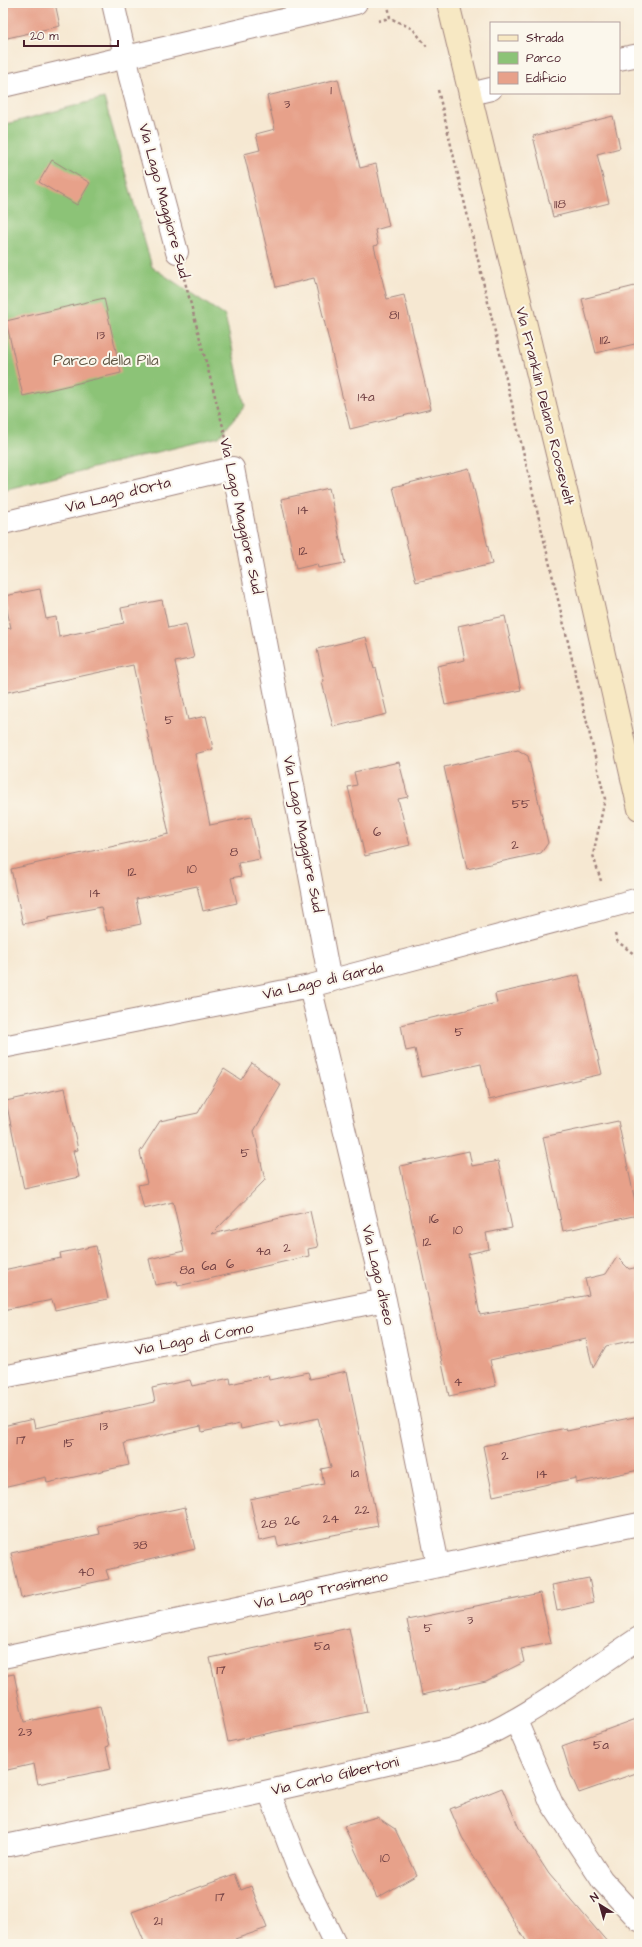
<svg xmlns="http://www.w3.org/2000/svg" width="642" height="1947" font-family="'Architects Daughter',sans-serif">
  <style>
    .green { fill: #8cc377; stroke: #6b7151 }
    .building { fill: #e7a18a }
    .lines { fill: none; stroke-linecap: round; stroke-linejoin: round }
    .minor-casing { stroke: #a0847e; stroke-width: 24 }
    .tertiary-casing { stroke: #a0847e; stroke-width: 24 }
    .secondary-casing { stroke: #a0847e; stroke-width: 24 }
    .path { stroke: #a0847e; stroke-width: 2.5; stroke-dasharray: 3 3; stroke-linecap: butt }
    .minor { stroke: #fff; stroke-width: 22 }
    .tertiary { stroke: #fff; stroke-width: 22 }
    .secondary { stroke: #f7e8c3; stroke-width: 22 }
    .labels { text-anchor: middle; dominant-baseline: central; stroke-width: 4; stroke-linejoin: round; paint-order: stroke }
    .number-label { font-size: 13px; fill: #714043 }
    .street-label { font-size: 15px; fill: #4a1f2b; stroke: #fbf7ec }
    .park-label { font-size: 15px; fill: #615846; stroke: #fbf7ec }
  </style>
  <rect width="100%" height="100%" fill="#fbf7ec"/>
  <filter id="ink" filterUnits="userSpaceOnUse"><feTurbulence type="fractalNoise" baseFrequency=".025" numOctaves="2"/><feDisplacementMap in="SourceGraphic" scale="8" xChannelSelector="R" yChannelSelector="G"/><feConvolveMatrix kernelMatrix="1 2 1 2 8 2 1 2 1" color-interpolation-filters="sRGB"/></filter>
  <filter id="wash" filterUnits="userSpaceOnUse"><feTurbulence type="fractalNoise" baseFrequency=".012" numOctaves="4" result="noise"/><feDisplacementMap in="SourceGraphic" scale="16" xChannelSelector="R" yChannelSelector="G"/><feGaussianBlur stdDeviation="0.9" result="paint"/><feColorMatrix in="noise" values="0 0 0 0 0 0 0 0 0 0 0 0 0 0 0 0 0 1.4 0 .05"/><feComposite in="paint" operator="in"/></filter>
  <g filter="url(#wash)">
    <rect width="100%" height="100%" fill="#f6e8d2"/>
    <!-- green -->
    <path class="green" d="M104,98L152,267L225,316L245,406L219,437L3,490V125Z"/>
    <g id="blocks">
      <!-- building -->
      <path class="building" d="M3,3H55L60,26L3,39Z
        M338,79L360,168L376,164L389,226L375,230L378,245L374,246L387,299L404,295L431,409L350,429L314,278L276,287L244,154L260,150L256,134L275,129L267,96Z
        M613,116L620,148L597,154L609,203L553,217L533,136Z
        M52,160L90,183L77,205L39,182Z
        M639,285V343L596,353L582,299Z
        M104,298L121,373L23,396L6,321Z
        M469,468L492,564L416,582L393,487Z
        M329,488L345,563L318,568L317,564L296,569L281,499Z
        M40,589L46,619L56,617L59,637L124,623L121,608L162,600L168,628L186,624L194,658L175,662L188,720L206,716L210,733L213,749L195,754L210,825L251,817L260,859L238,863L241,876L231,878L237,903L203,911L197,886L136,899L141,924L107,931L101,907L48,917V919L23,924L11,869L169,834L133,665L3,693V629L11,628L4,596Z
        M505,616L521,690L445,705L437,666L465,660L458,626Z
        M366,637L374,669L376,668L387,714L333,727L322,682L324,681L317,649Z
        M518,750L528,756L548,843L541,853L467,869L444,767Z
        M399,762L408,797L398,799L410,845L365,856L348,787L357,785L354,772Z
        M579,975L602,1074L489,1100L481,1064L421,1077L415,1049L406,1051L401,1025L497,1003L495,994Z
        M252,1063L281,1085L254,1131L265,1180L212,1234L310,1211L318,1247L308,1249L309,1256L178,1286L177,1281L155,1285L149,1259L184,1251L173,1202L144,1209L138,1185L147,1183L140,1152L160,1121L198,1113L224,1069L241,1080Z
        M65,1088L78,1150L73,1151L79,1177L24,1189L6,1101Z
        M618,1121L638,1215L563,1231L543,1137Z
        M469,1151L472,1166L498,1161L512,1228L486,1233L489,1249L468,1254L480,1315L589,1295L585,1279L606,1274L617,1257L629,1269L639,1267V1339L606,1346L593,1368L586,1339L490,1360L496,1386L449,1396L400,1166Z
        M96,1246L108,1299L55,1310L52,1300L3,1310V1270L61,1258L60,1253Z
        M347,1371L378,1526L278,1546L276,1537L259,1541L250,1499L324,1484L321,1469L331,1467L318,1418L280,1427L278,1421L241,1429L240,1424L202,1432L201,1426L124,1443L129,1465L47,1483L46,1477L3,1487V1426L33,1419L35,1428L155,1402L152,1388L190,1380L192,1386L230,1378L231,1384L268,1375L269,1380L308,1372L310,1379Z
        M639,1416V1470L576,1483V1478L493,1496L483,1446L566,1428L567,1431Z
        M185,1507L195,1549L106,1570L109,1579L21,1598L11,1553L100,1534L98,1526Z
        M589,1578L594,1603L557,1611L552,1585Z
        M540,1593L551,1643L521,1649L524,1662L486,1681L422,1695L407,1620Z
        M349,1628L367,1712L228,1742L210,1658Z
        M14,1674L24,1722L100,1706L109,1746L106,1747L111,1769L38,1784L34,1764L3,1771V1676Z
        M639,1718V1772L579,1793L571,1775L562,1746Z
        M502,1788L519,1828L549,1874L609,1944H528L462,1837L450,1809Z
        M377,1817L395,1829L417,1875L377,1898L344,1826Z
        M235,1874L241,1890L251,1886L267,1928L235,1939L237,1944H145L132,1912Z"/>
    </g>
  </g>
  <g filter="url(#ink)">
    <use href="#blocks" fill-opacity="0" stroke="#a0847e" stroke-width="1"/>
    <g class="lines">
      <!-- minor casing -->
      <g class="minor-casing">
        <path id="minor" d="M113,3L130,77L177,252
          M619,59L639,55
          M470,94L491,89
          M3,523L233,468L330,981
          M310,986L385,1300L438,1565
          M3,1047L310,986L639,899
          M3,1377L385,1300
          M3,1657L639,1524
          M516,1721L552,1804L602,1880L639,1920
          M269,1791L298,1868L335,1944
          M3,1845H10L269,1791L457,1748C524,1722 580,1677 639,1638"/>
      </g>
      <!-- tertiary casing -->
      <g class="tertiary-casing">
        <path id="tertiary" d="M3,86L356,3"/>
      </g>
      <!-- secondary casing -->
      <g class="secondary-casing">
        <path id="secondary" d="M448,3L581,553L639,809"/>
      </g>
      <!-- path -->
      <path class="path" d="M388,3L390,18L413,29L428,48
        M378,21L390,18
        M438,90L605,799L593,855L601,881
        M184,278L227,442
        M615,934L617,941L639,958"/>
      <!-- minor -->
      <use href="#minor" class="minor"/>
      <!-- tertiary -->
      <use href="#tertiary" class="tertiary"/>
      <!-- secondary -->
      <use href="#secondary" class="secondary"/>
    </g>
  </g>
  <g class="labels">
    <!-- number labels -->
    <g class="number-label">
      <text x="331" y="90">1</text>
      <text x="287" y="104">3</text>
      <text x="560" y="204">118</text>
      <text x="394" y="315">81</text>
      <text x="101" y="335">13</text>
      <text x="605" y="340">112</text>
      <text x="366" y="397">14a</text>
      <text x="303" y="510">14</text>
      <text x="303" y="551">12</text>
      <text x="169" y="720">5</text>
      <text x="521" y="804">55</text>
      <text x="377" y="832">6</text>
      <text x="515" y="845">2</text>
      <text x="234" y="852">8</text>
      <text x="192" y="869">10</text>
      <text x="132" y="872">12</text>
      <text x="95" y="893">14</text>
      <text x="459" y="1032">5</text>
      <text x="245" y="1153">5</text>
      <text x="434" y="1219">16</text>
      <text x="458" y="1230">10</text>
      <text x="427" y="1242">12</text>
      <text x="287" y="1248">2</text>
      <text x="263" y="1251">4a</text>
      <text x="230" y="1264">6</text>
      <text x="209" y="1266">6a</text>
      <text x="187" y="1270">8a</text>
      <text x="458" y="1382">4</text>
      <text x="104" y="1426">13</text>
      <text x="21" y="1440">17</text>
      <text x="69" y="1443">15</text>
      <text x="505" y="1456">2</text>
      <text x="355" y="1473">1a</text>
      <text x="542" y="1474">14</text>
      <text x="362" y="1510">22</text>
      <text x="331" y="1519">24</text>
      <text x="292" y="1521">26</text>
      <text x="269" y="1524">28</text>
      <text x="140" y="1545">38</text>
      <text x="86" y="1572">40</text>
      <text x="470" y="1620">3</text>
      <text x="428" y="1628">5</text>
      <text x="322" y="1646">5a</text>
      <text x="221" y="1670">17</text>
      <text x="25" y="1732">23</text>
      <text x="601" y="1745">5a</text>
      <text x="385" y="1858">10</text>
      <text x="220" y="1897">17</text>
      <text x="158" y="1921">21</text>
    </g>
    <!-- street labels -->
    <g class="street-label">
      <text transform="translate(164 201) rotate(75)">Via Lago Maggiore Sud</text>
      <text transform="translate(545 406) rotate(76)">Via Franklin Delano Roosevelt</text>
      <text transform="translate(118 495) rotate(-14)">Via Lago d'Orta</text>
      <text transform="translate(241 516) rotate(78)">Via Lago Maggiore Sud</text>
      <text transform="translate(303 834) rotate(79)">Via Lago Maggiore Sud</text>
      <text transform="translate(323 981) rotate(-13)">Via Lago di Garda</text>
      <text transform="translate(378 1275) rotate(77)">Via Lago d'Iseo</text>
      <text transform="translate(194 1339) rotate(-11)">Via Lago di Como</text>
      <text transform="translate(321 1590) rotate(-12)">Via Lago Trasimeno</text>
      <text transform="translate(335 1776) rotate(-13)">Via Carlo Gibertoni</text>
    </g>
    <!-- park labels -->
    <g class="park-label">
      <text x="106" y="360">Parco della Pila</text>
    </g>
  </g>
  <!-- margin -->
  <rect width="642" height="1947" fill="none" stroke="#fbf7ec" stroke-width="16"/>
  <!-- legend -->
  <rect x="490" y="22" width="130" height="72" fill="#fbf7ec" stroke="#b4a19f"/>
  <rect x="498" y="35" width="20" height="6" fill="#f7e8c3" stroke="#b4a19f"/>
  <text x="526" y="42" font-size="12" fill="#4a1f2b">Strada</text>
  <rect x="498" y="52" width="20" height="12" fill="#8cc377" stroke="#b4a19f"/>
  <text x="526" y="62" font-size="12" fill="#4a1f2b">Parco</text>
  <rect x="498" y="72" width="20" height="12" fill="#e7a18a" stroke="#b4a19f"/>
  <text x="526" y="82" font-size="12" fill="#4a1f2b">Edificio</text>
  <!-- north arrow -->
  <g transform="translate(600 1905) rotate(323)" stroke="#fbf7ec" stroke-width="3" paint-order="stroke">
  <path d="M0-3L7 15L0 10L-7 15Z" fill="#4a1f2b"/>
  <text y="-6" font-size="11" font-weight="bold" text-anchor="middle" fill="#4a1f2b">N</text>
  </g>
  <!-- scale -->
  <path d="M24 40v6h94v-6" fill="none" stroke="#4a1f2b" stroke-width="2"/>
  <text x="30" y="40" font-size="12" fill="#4a1f2b" stroke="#fbf7ec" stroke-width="3" paint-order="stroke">20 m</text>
</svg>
